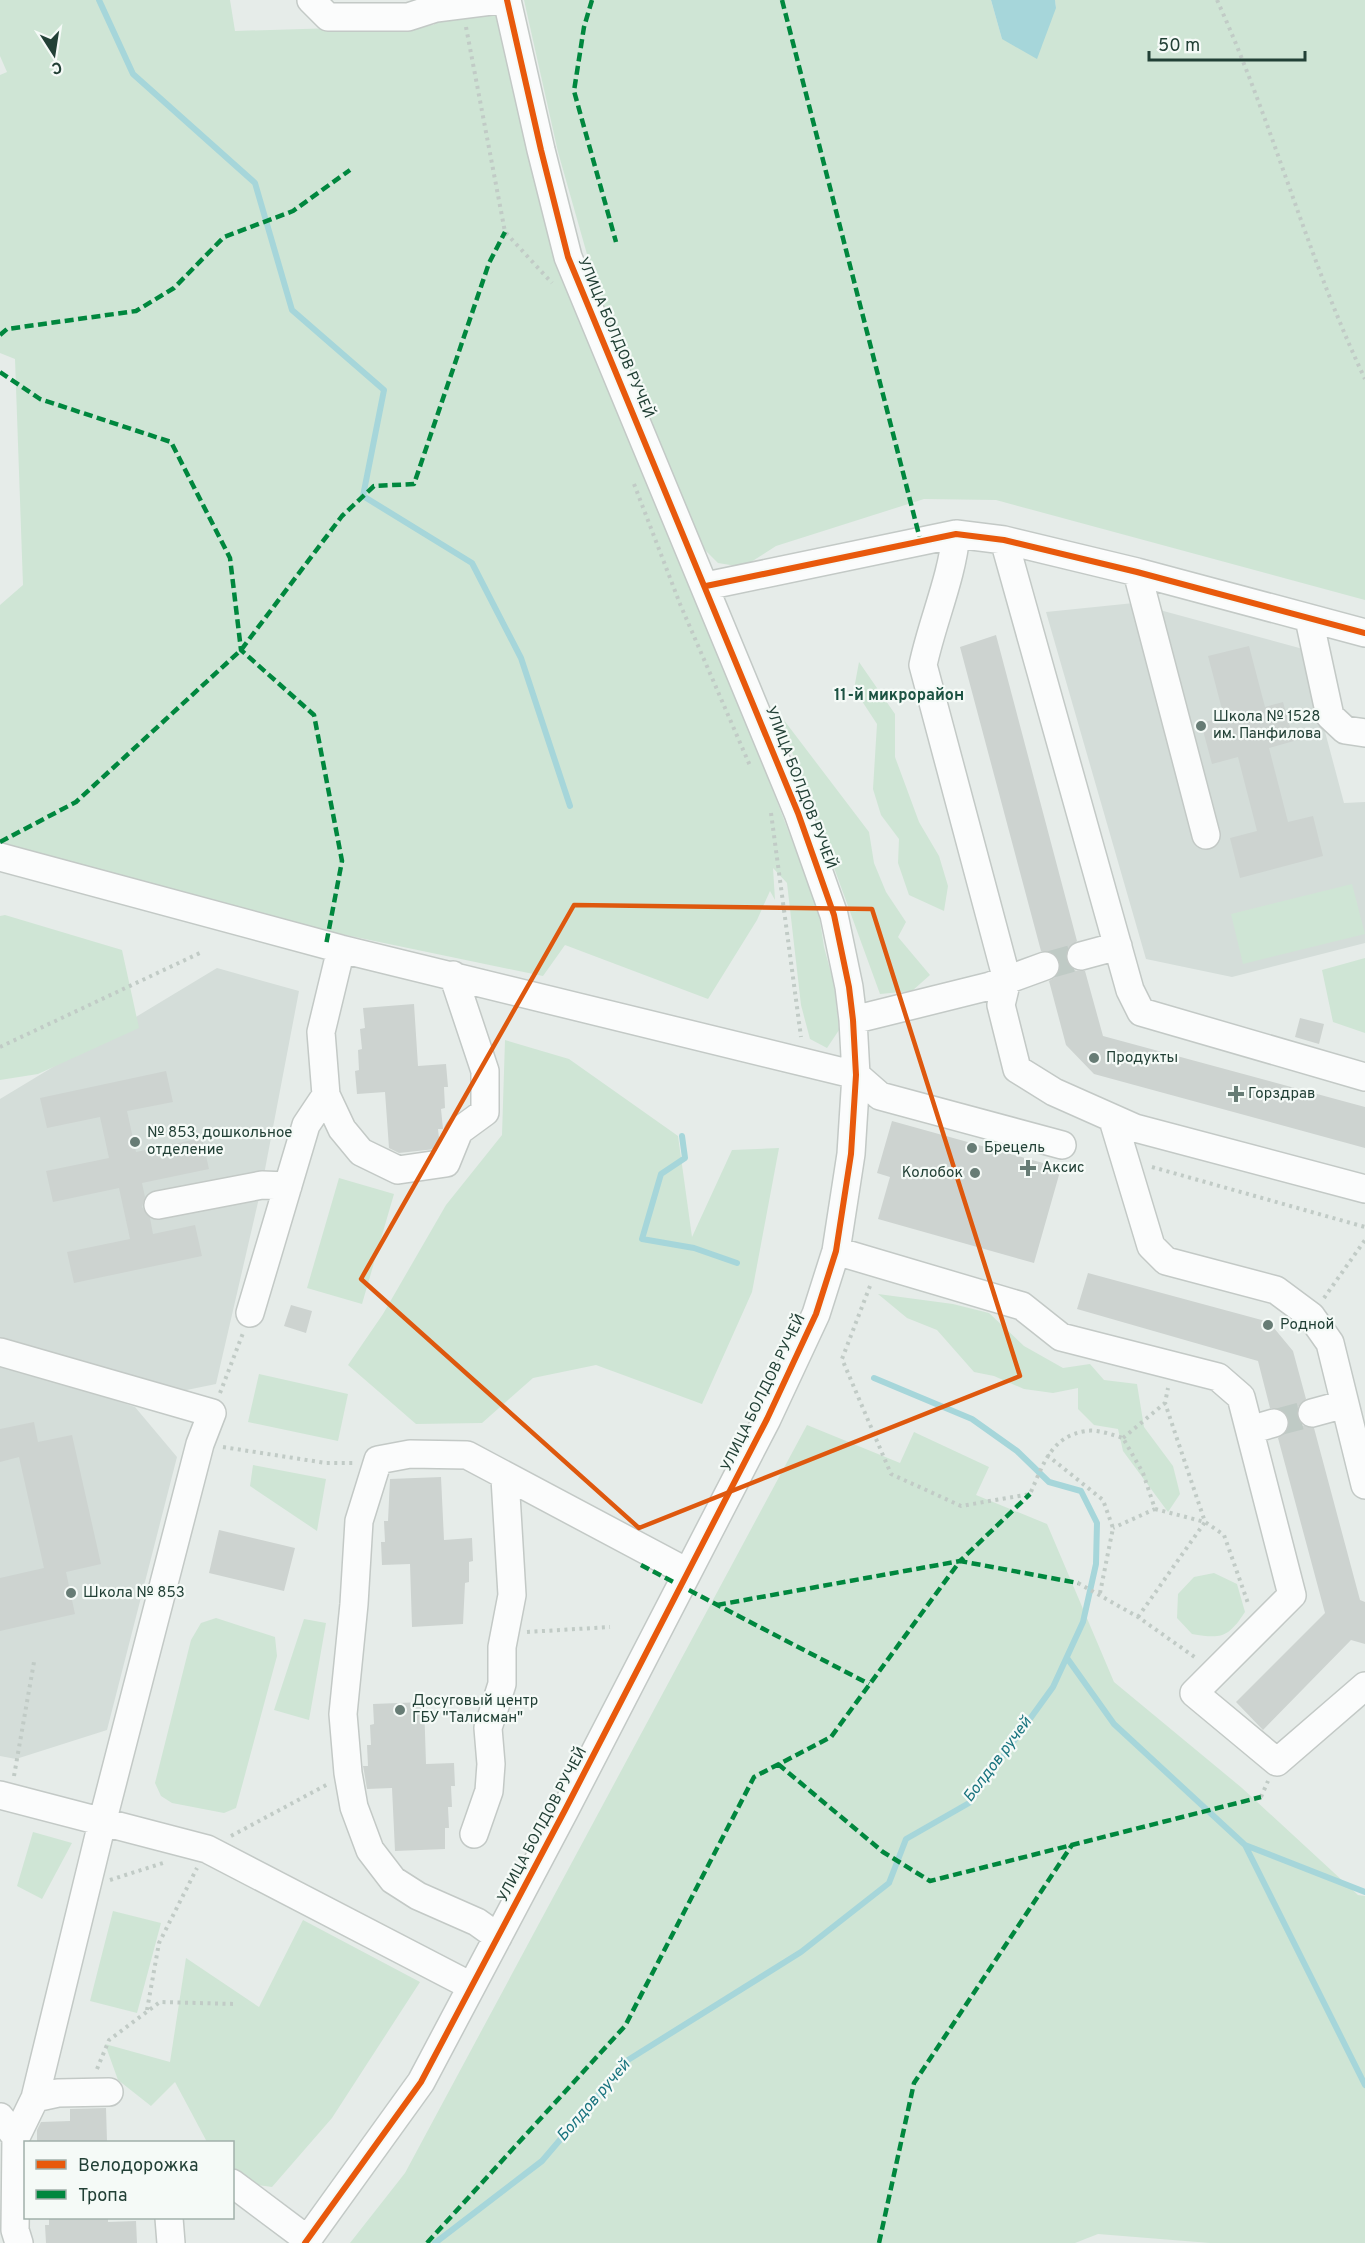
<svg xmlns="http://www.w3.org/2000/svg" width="1365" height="2243" font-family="Overpass,sans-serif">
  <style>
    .built { fill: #d4ddd9 }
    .green { fill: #cfe5d5 }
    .water { fill: #a6d6da }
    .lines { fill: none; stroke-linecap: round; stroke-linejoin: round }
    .stream { stroke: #a6d6da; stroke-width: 6 }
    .building { fill: #cdd3d0 }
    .minor-tunnel { stroke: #bfcac5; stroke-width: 27; stroke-dasharray: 27 14; stroke-linecap: butt }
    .minor-casing { stroke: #c3c9c6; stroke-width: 30 }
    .path { stroke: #c1cbc6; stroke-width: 4; stroke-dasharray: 3 4.5; stroke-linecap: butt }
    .minor { stroke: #fbfcfc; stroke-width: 27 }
    .quiet { stroke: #00873e; stroke-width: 4.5; stroke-dasharray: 9 4.5; stroke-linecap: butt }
    .cycleway-casing { stroke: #f5faf7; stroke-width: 10 }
    .cycleway { stroke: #e8590c; stroke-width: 6 }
    .marked { fill: none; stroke: #de580e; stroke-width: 4.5; stroke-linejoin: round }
    .poi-dot { fill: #677c75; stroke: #f5faf7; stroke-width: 2 }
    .labels { text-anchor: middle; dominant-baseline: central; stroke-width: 4.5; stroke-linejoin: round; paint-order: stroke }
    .street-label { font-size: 15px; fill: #224036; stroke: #f5faf7 }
    .poi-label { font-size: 15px; fill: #224036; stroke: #f5faf7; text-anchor: start }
    .neighbourhood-label { font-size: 16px; font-weight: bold; fill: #1d5343; stroke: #f5faf7 }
    .water-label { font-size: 16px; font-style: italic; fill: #1a747f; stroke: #f5faf7 }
  </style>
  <rect width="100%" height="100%" fill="#e6ece9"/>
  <!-- built -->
  <path class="built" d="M1134,603L1303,649L1344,803L1365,802V943L1232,977L1146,959L1046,612Z
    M217,968L299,991L262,1185L216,1384L172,1393L0,1343V1099Z
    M0,1361L135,1407L177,1457L107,1730L16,1759L0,1756Z"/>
  <!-- green -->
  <path class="green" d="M0,0H230L235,31L434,25L437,0H495L529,156L818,908L824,947L834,984L839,1030L827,1048L810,1039L801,1005L787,883L773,868L775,900L770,891L757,920L708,999L565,945L543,976L312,928L0,842V605L23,585L15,359L0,353V75L7,72L0,56Z
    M524,0H991L1002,39L1056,8L1055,0H1365V600L996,500L924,499L776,546L743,567L718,563L704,549L600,300L558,152Z
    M859,662L895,714V757L919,822L939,856L948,886L944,911L909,895L898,863L899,839L881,815L873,789L877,724L854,689Z
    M777,711L869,832L874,863L886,892L906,922L898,937L930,975L912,991L880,994Z
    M1352,884L1365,934L1243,964L1231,914Z
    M5,915L122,950L139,1028L38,1074L0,1080V916Z
    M1365,958V1033L1333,1022L1322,970Z
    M505,1040L569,1059L678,1136L692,1237L732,1150L779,1148L752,1292L702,1404L596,1365L533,1378L482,1423L416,1424L348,1365L383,1314L446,1205L502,1135Z
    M339,1178L394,1194L362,1304L307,1288Z
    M878,1294L953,1304L989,1313L1024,1346L1063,1368L1090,1364L1104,1380L1137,1384L1144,1427L1173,1466L1180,1494L1168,1512L1123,1451L1118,1429L1094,1425L1078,1409V1388L1053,1393L1024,1389L994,1376L974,1372L937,1330L907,1318Z
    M259,1374L348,1394L338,1441L248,1422Z
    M807,1425L900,1463L914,1432L989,1467L976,1495L1047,1524L1114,1682L1242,1788L1358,1895L1365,1896V2243H1210L1098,2234L1075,2243H350L405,2173Z
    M253,1465L326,1479L317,1531L250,1486Z
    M1214,1573L1237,1584L1245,1612C1228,1638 1221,1639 1192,1634L1177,1618L1178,1594L1194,1577Z
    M216,1618L275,1637L277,1656L236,1808L224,1813L172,1803L161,1796L155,1783L191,1640L201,1623Z
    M304,1619L326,1623L309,1720L274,1710Z
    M33,1832L72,1843L42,1899L17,1886Z
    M113,1911L161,1923L137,2013L90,2001Z
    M303,1920L420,1982L332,2118L272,2187L251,2184L233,2167L232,2142H207L175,2082L151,2106L118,2080L105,2044L170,2062L186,1958L259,2007Z"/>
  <!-- water -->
  <path class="water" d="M991,0H1055L1056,8L1037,59L1002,39Z"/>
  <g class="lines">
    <!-- stream -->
    <path class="stream" d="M99,0L133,74L255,183L292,310L384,390L363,496L472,563L521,658L570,806
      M682,1136L685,1158L661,1174L642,1239L694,1248L737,1263
      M1067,1658L1114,1724L1245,1845L1365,1892
      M1245,1845L1365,2085
      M435,2243L542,2161L628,2060L801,1952L889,1883L906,1839L969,1803L1053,1687L1083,1622L1096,1564L1097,1523L1081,1491L1049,1482L1017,1451L972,1419L874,1378"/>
  </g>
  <!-- building -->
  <path class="building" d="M996,635L1077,941L1066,951V961L1076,971H1085L1103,1036L1365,1107V1148L1094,1074L1066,1045L1049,981L1057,976L1060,961L1055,954L1041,951L960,647Z
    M1249,646L1265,707L1283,702L1294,741L1269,748L1288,822L1313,816L1323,856L1240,878L1230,838L1257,831L1238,757L1212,764L1201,723L1224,717L1208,656Z
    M414,1004L418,1066L446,1064L448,1087H444L445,1108L441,1109L443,1129H438L439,1138L435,1149L399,1153L389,1148L385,1092L357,1094L355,1071L359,1070L358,1050L362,1049L360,1029L365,1028L363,1008Z
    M1300,1018L1324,1024L1319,1044L1295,1037Z
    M166,1071L173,1102L127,1111L136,1152L202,1138L209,1169L142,1183L145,1197L142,1207L150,1218L153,1234L195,1225L202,1256L74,1283L67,1252L130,1239L119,1188L53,1202L46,1171L109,1158L100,1117L47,1128L40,1098Z
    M892,1121L1061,1168L1034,1263L878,1219L890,1177L877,1173Z
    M1088,1273L1269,1322L1293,1351L1306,1399L1297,1408V1417L1301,1425L1314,1428L1360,1600L1365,1602V1644L1351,1640L1263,1730L1236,1702L1325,1613L1278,1438L1289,1427V1418L1284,1411L1270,1408L1258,1361L1077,1309Z
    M291,1305L312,1311L306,1333L284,1326Z
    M34,1422L38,1442L72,1435L101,1564L66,1572L75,1614L0,1631V1578L44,1568L19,1457L0,1462V1429Z
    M441,1477L444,1540L472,1538L473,1561L469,1562V1582L465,1583L463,1624L412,1627L410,1564L382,1565L381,1542H385L384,1521H388L390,1479Z
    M219,1530L295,1548L284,1591L209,1573Z
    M424,1702L426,1764L454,1763L455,1786H451L452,1807H448L449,1828H445V1849L395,1851L392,1788L367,1789L364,1771L363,1766H368L367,1745H371L370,1725L374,1724L373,1704Z
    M106,2108L107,2141L37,2142V2130L41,2122L70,2121V2109Z
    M49,2217H108V2222L136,2221L137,2243H46L45,2225H49Z"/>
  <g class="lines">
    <!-- minor-tunnel -->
    <path class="minor-tunnel" d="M1045,966L1081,956
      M1274,1423L1312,1413"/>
    <!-- minor casing -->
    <g class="minor-casing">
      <path id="minor" d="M311,0L328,17H408L436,8L499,0
        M956,534C952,578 932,622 923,665L1007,980L1001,1005L1017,1069L1054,1092L1135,1128L1365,1189
        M1004,540L1130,990L1141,1012L1365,1077
        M1137,572L1206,835
        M706,586L956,534L1004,540L1137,572L1365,633
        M1309,619L1330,716L1345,730L1365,733
        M0,857L341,949L856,1075L880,1096L1062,1145
        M341,949L321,1032L326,1095L342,1129L361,1152L398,1170L446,1163L459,1131L485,1112V1071L453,975
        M1081,956L1118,946
        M853,1020L990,986L1045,966
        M1113,1120L1151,1246L1166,1261L1276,1290L1311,1316L1330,1343L1365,1485
        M158,1205L262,1185L288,1186
        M836,1251L1022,1306L1061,1337L1218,1377L1241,1397L1292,1595L1194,1693L1277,1762L1365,1686
        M250,1313L306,1125L326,1095
        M0,1352L212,1413L200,1444L102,1823L35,2098
        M1312,1413L1345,1404
        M1250,1430L1274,1423
        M0,1795L207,1849L471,1986
        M474,1834L489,1791L491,1764L488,1728L502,1684V1647L512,1595L505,1478
        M498,1937L477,1922L418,1896L393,1880L370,1850L354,1807L348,1773L343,1714L354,1604L359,1521L378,1460L410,1454L467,1455L687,1572
        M0,2117L16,2137L15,2230L19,2243
        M16,2137L35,2098L58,2093L109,2092
        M232,2183L308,2240
        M169,2218L171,2243
        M305,2243L421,2082L565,1810L767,1419L816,1314L836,1251L851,1154L856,1075L853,1020L849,987L834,915L798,813L568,257L541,150L507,0"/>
    </g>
    <!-- path -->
    <path class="path" d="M1217,0C1273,123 1307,257 1365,379
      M466,27L505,232L552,283
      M634,484L680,604L751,768
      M771,813L801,1037
      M0,1047L202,952
      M1152,1167L1365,1227
      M870,1286L842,1359L891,1474L961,1506L1030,1494C1043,1465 1051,1436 1086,1431C1097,1429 1113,1435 1123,1438L1143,1473L1155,1509L1113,1528
      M1324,1298L1365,1240
      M220,1393L243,1333
      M1123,1438L1165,1403
      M223,1447L326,1463H355
      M1047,1455L1103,1500L1113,1528L1100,1593
      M1155,1509L1205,1522L1224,1535L1249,1606
      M1078,1583L1138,1617L1196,1658
      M1138,1617L1205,1522L1165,1403L1168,1388
      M527,1632L610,1627
      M14,1776L34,1662
      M1261,1797L1268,1781
      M231,1836L328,1784
      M110,1880L163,1863
      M147,2010L159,1943L197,1868
      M97,2069L109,2040L160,2002L235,2004"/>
    <!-- minor -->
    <use href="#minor" class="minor"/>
    <!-- quiet -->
    <path class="quiet" d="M592,0L584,27L574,91L616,242
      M782,0L920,539
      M0,335L7,329L136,311L174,288L224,237L293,211L350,170
      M0,372L40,399L171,442L230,558L241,650L314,715L342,861L326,945
      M0,842L76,802L241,650L342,516L374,486L414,484L489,263L505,232
      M641,1565L869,1684
      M717,1605L960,1561L1030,1494
      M778,1764L883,1852L930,1881L1261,1797
      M427,2243L625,2026L754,1777L831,1737L960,1561L1078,1583
      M879,2243L914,2083L1072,1845"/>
    <!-- cycleway casing -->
    <g class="cycleway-casing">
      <path id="cycleway" d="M706,586L956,534L1004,540L1137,572L1365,633
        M305,2243L421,2082L565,1810L767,1419L816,1314L836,1251L851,1154L856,1075L853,1020L849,987L834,915L798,813L568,257L541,150L507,0"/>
    </g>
    <!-- cycleway -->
    <use href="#cycleway" class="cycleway"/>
  </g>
  <!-- marked area -->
  <path class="marked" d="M574,905L872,909L1020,1376L639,1528L361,1279Z"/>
  <!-- markers -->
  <g class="poi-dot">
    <circle cx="1201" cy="726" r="6"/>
    <circle cx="1094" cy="1058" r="6"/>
    <path d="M1233 1085h6v6h6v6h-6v6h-6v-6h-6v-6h6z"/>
    <circle cx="135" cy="1142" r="6"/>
    <circle cx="972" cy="1148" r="6"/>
    <path d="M1025 1159h6v6h6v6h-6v6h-6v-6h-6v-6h6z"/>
    <circle cx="975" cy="1173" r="6"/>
    <circle cx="1268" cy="1325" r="6"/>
    <circle cx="71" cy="1593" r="6"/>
    <circle cx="400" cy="1710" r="6"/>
  </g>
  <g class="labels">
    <!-- street labels -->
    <g class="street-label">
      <text transform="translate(615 338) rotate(67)">УЛИЦА БОЛДОВ РУЧЕЙ</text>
      <text transform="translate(800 788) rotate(69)">УЛИЦА БОЛДОВ РУЧЕЙ</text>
      <text transform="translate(764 1393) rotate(-64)">УЛИЦА БОЛДОВ РУЧЕЙ</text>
      <text transform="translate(543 1825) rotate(-62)">УЛИЦА БОЛДОВ РУЧЕЙ</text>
    </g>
    <!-- poi labels -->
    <g class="poi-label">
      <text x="1213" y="717">Школа № 1528<tspan x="1213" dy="17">им. Панфилова</tspan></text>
      <text x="1106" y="1058">Продукты</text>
      <text x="1248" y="1094">Горздрав</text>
      <text x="147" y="1133">№ 853, дошкольное<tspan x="147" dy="17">отделение</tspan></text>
      <text x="984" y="1148">Брецель</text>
      <text x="1042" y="1168">Аксис</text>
      <text x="963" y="1173" text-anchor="end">Колобок</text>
      <text x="1280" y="1325">Родной</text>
      <text x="83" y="1593">Школа № 853</text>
      <text x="412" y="1701">Досуговый центр<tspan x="412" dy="17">ГБУ "Талисман"</tspan></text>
    </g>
    <!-- neighbourhood labels -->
    <g class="neighbourhood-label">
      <text x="899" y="696">11-й микрорайон</text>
    </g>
    <!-- water labels -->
    <g class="water-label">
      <text transform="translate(998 1760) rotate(-53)">Болдов ручей</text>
      <text transform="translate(594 2101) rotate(-49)">Болдов ручей</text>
    </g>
  </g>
  <!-- legend -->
  <rect x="24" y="2141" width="210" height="78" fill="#f5faf7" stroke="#a1b0aa" stroke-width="1.5"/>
  <rect x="36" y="2160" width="30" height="9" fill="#e8590c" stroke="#a1b0aa" stroke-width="1.5"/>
  <text x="78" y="2171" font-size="18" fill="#224036">Велодорожка</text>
  <rect x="36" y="2190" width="30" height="9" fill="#00873e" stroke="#a1b0aa" stroke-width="1.5"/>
  <text x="78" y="2201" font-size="18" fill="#224036">Тропа</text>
  <!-- north arrow -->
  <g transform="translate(54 54) rotate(168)" stroke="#f5faf7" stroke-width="4.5" paint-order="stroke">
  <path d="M0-4.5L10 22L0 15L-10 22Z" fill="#224036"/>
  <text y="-9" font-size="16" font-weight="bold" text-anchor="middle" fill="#224036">С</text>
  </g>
  <!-- scale -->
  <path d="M1149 51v9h156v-9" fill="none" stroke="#224036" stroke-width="3"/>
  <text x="1158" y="51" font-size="18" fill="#224036" stroke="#f5faf7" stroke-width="4.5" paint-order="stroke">50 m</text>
</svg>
